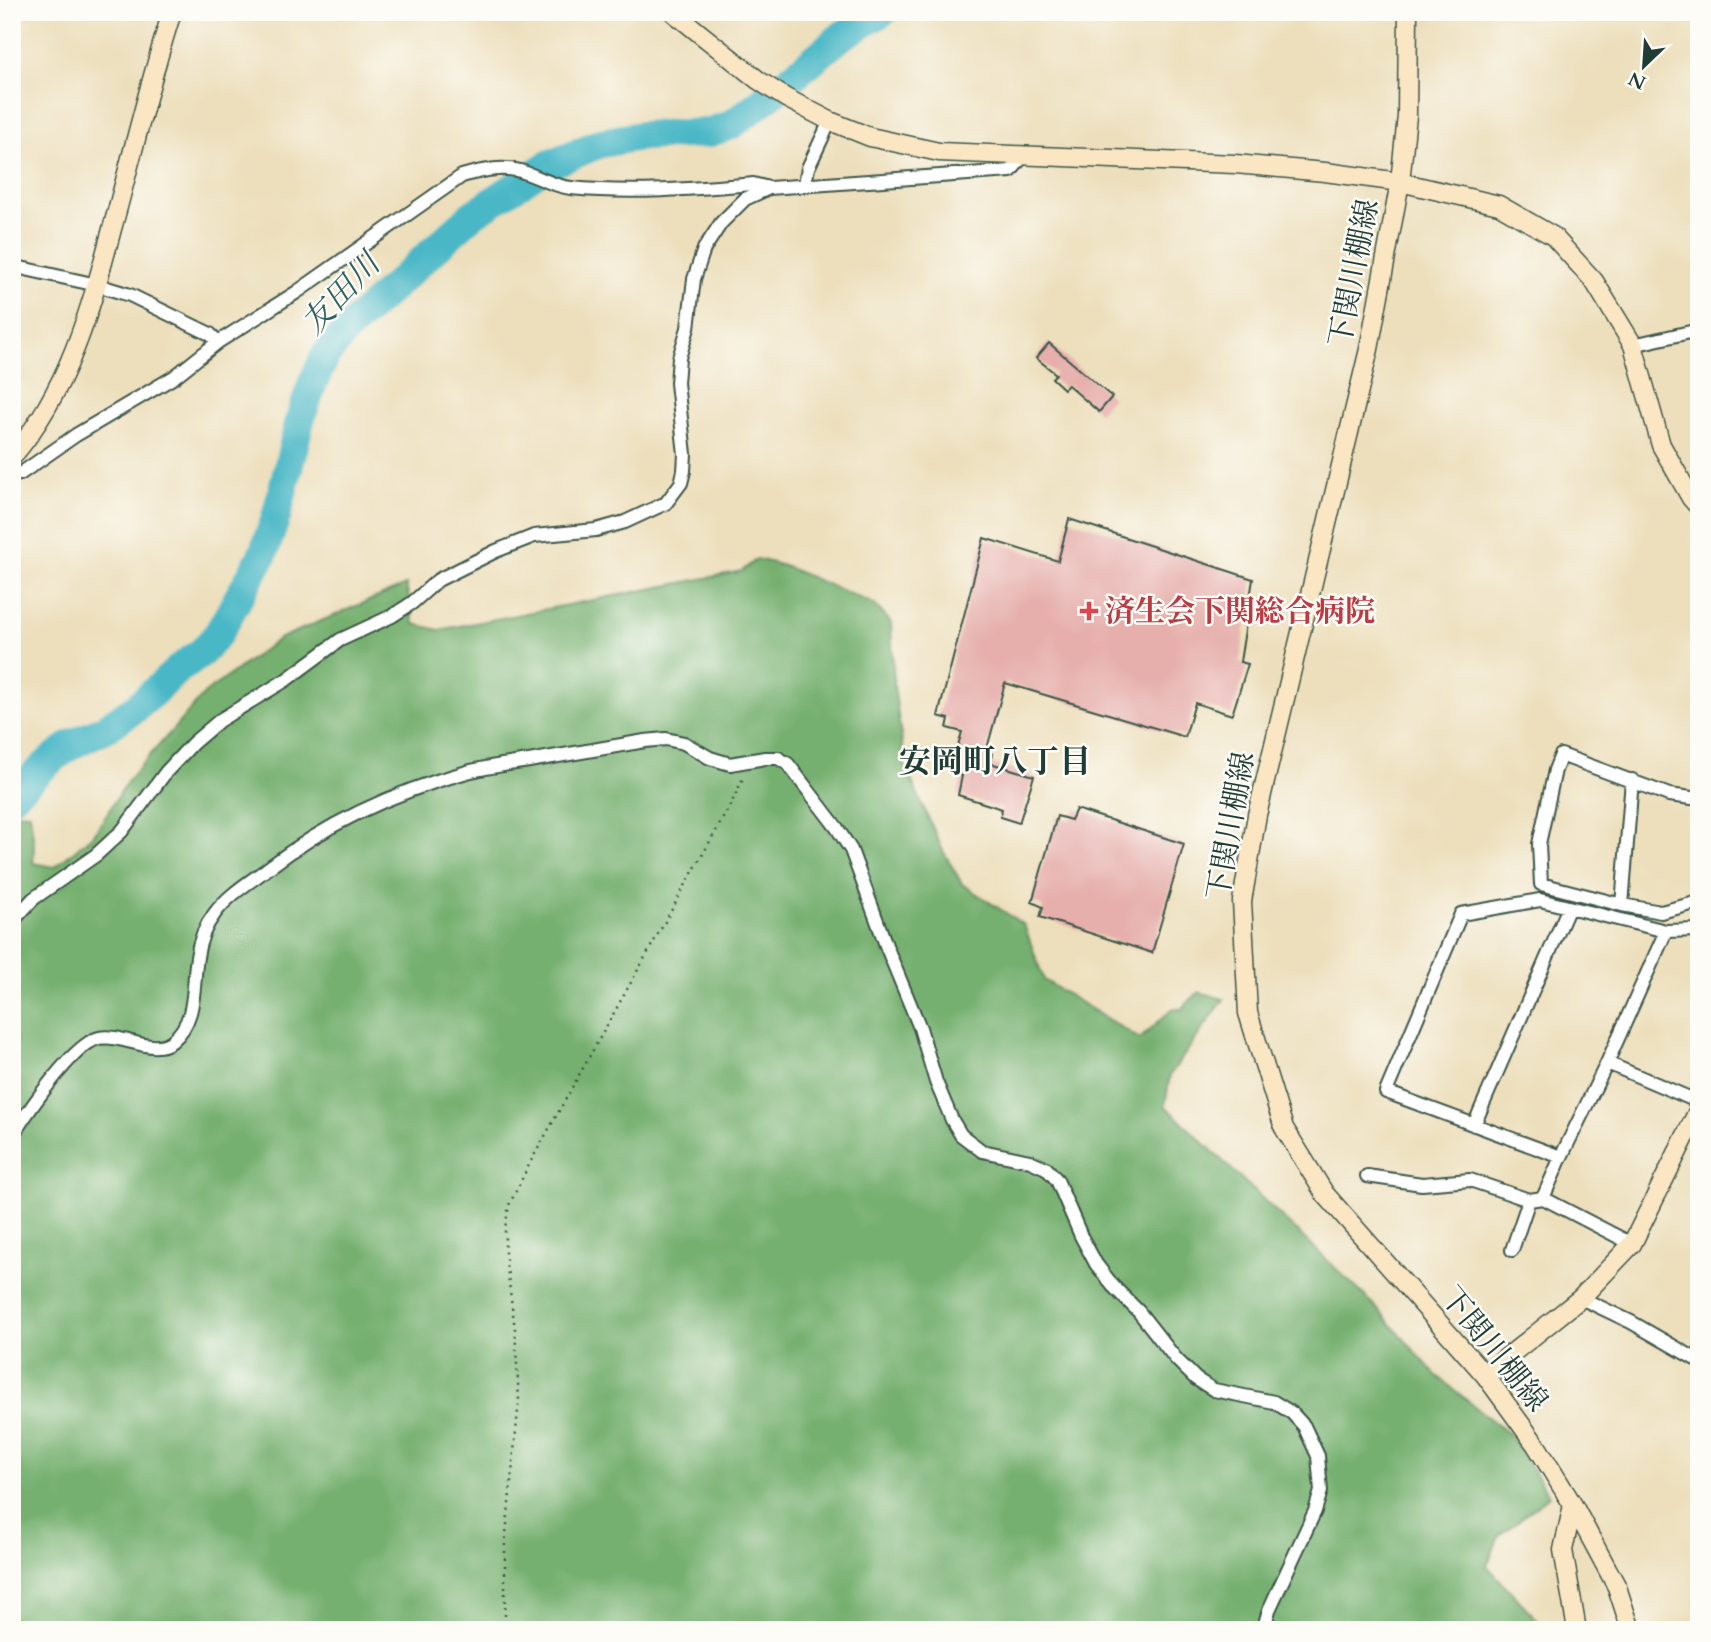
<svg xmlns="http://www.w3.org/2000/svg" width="1711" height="1642" font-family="Cardo,'Noto Serif JP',serif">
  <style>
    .forest { fill: #76b06f; stroke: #4a7652; stroke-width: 2 }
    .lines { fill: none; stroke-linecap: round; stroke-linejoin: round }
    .river { stroke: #4ab7c6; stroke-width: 30 }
    .building { fill: #e6afac }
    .street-casing { stroke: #3e5548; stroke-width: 16 }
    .secondary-casing { stroke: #3e5548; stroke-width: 21 }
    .path { stroke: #3e5548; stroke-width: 2.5; stroke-dasharray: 2 5; stroke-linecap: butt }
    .street { stroke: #fff; stroke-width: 12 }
    .secondary { stroke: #fbe6c4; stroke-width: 18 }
    .health-dot { fill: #e0444e; stroke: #fdfcf7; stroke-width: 2.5 }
    .labels { text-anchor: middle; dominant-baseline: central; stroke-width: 5; stroke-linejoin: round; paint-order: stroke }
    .street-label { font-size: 30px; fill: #1f3d34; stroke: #fdfcf7 }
    .health-label { font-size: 30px; font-weight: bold; fill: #be3a42; stroke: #fdfcf7; text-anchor: start }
    .water-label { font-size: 32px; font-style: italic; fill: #2c6260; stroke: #fdfcf7 }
    .neighbourhood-label { font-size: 32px; font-weight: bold; fill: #1f3d34; stroke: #fdfcf7 }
  </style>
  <rect width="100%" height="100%" fill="#fdfcf7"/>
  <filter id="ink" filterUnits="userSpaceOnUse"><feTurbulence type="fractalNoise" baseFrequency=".0143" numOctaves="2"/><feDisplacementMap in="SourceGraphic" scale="14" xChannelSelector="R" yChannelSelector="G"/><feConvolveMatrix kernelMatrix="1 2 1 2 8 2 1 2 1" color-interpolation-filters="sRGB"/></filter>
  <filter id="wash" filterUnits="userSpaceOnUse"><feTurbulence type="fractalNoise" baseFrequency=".00686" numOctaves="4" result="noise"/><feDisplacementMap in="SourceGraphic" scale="28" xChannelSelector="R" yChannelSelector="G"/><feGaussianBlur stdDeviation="1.57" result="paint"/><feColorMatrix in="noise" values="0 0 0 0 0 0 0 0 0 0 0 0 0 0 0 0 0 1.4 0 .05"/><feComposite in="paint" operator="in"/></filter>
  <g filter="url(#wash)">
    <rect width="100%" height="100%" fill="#eddfbc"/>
    <!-- forest -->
    <path class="forest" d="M757,559L784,566L874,604L891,623L894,686L905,766L942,849L962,884L1024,925L1044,980L1140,1039L1172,1009H1181L1199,992L1224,999L1170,1075L1165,1106L1372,1303L1436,1375L1511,1436L1549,1496L1499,1536L1487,1566L1547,1630H12V812L30,813L34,844L33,863L55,867L94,834L129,779L205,693L279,639L406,585L414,624L439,630L742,571Z"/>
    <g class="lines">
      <!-- river -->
      <path class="river" d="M12,796L51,760L71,745L106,728L137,707L180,668L202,652L218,634L263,554L276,517L300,420L313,382L326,355L344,332L472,215L548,165L601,143L641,136L707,133L731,125L773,93L843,35L883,12"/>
    </g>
    <g id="blocks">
      <!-- building -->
      <path class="building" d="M1049,343L1112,397L1099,412L1068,385L1064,389L1052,378L1056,374L1036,358Z
        M1069,519L1253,579L1240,662L1248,664L1232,715L1195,703L1185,737L1005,683L986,752L993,754L990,763L1034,776L1019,823L1000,817L1002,809L958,795L962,776L950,772L962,732L947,728L949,719L938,716L984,538L1058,561Z
        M1076,809L1184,844L1152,953L1040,917L1043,907L1032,902L1057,816L1071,820Z"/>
    </g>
  </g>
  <g filter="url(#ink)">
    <use href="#blocks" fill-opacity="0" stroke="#3e5548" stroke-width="2"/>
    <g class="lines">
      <!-- street casing -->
      <g class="street-casing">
        <path id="street" d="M805,184L808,168L830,121
          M12,266L97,285L130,295L210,334L218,342
          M1633,345L1699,330
          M1699,400V411
          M12,475L20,474L76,435L174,377L218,342L297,292L462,176C483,170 505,165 526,173C541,178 554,186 571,188C632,194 692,189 753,184L769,188L1011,171L1022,157
          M1699,799L1669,795L1561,755L1555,770L1539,844L1541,884L1622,905L1661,912L1699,902
          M1622,905L1632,780
          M12,922L33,899L96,855L122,831L166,772L193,743L220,720L286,680L340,640L392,616L412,603L438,580L496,551L534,536L596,530L625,522L666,503L681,483L684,471L685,454L677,383L679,358L688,328L694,279L704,249L721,223L745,199L769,188
          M1699,930L1666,931L1540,900L1461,914L1386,1092L1561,1157L1607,1063L1699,1102
          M1607,1063L1666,931
          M1474,1125L1569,907
          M12,1136C27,1113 73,1044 99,1038C122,1033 152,1056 172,1041C198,1020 192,986 197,957C199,942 205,926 215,913C228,895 250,882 267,869C327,823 394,792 467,772C487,767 509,764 529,761C568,754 606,748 645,741L666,739L684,743L710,758L730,764L765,758H778L788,764L837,828L851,850L887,948L920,1028L936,1082L952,1120L961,1135L982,1151L1030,1161L1046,1168L1057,1180L1081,1236L1096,1264L1113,1286L1139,1312L1176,1359L1196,1379L1214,1390L1274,1402L1292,1413L1304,1426L1318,1456L1321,1491L1315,1511L1269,1610L1265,1624L1266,1630
          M1561,1157L1543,1198L1632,1244
          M1367,1176L1422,1184L1470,1180L1529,1200L1543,1198
          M1512,1250L1529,1200
          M1581,1298L1631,1322L1699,1361"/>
      </g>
      <!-- secondary casing -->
      <g class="secondary-casing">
        <path id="secondary" d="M673,12L758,80L786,98L830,121L870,137L939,152L1235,164L1325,172L1400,182L1499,205L1553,236L1594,281L1633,345L1661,445L1691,498L1699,507
          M1408,12L1407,116L1400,182L1369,349L1257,815L1242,901L1248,1013L1284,1128L1325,1194L1485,1375L1536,1445L1573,1505L1617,1587L1631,1630
          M12,457C68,391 90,311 112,229C132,157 149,83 172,12
          M1485,1375L1581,1298L1632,1244L1699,1109
          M1573,1505L1563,1550L1577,1630"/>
      </g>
      <!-- path -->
      <path class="path" d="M122,12L153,18
        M505,1630V1545L519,1400L515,1329L505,1253V1228L509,1205L531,1161L732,802L744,776"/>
      <!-- street -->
      <use href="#street" class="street"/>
      <!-- secondary -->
      <use href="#secondary" class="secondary"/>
    </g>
  </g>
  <!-- markers -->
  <path class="health-dot" d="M1085.5 600.5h7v7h7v7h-7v7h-7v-7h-7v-7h7z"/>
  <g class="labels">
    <!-- street labels -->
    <g class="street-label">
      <text transform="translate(1354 273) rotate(-79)">下関川棚線</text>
      <text transform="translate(1231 826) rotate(-80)">下関川棚線</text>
      <text transform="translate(1494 1349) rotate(51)">下関川棚線</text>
    </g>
    <!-- health labels -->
    <g class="health-label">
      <text x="1105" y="611">済生会下関総合病院</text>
    </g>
    <!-- water labels -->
    <g class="water-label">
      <text transform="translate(341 294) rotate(-47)">友田川</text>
    </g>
    <!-- neighbourhood labels -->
    <g class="neighbourhood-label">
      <text x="995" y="762">安岡町八丁目</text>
    </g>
  </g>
  <!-- margin -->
  <rect width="1711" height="1642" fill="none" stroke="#fdfcf7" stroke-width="42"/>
  <!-- north arrow -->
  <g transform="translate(1644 66) rotate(205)" stroke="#fdfcf7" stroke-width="5" paint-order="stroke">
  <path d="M0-5L12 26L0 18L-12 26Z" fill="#1f3d34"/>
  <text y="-10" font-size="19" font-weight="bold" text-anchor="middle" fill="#1f3d34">N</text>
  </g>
</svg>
